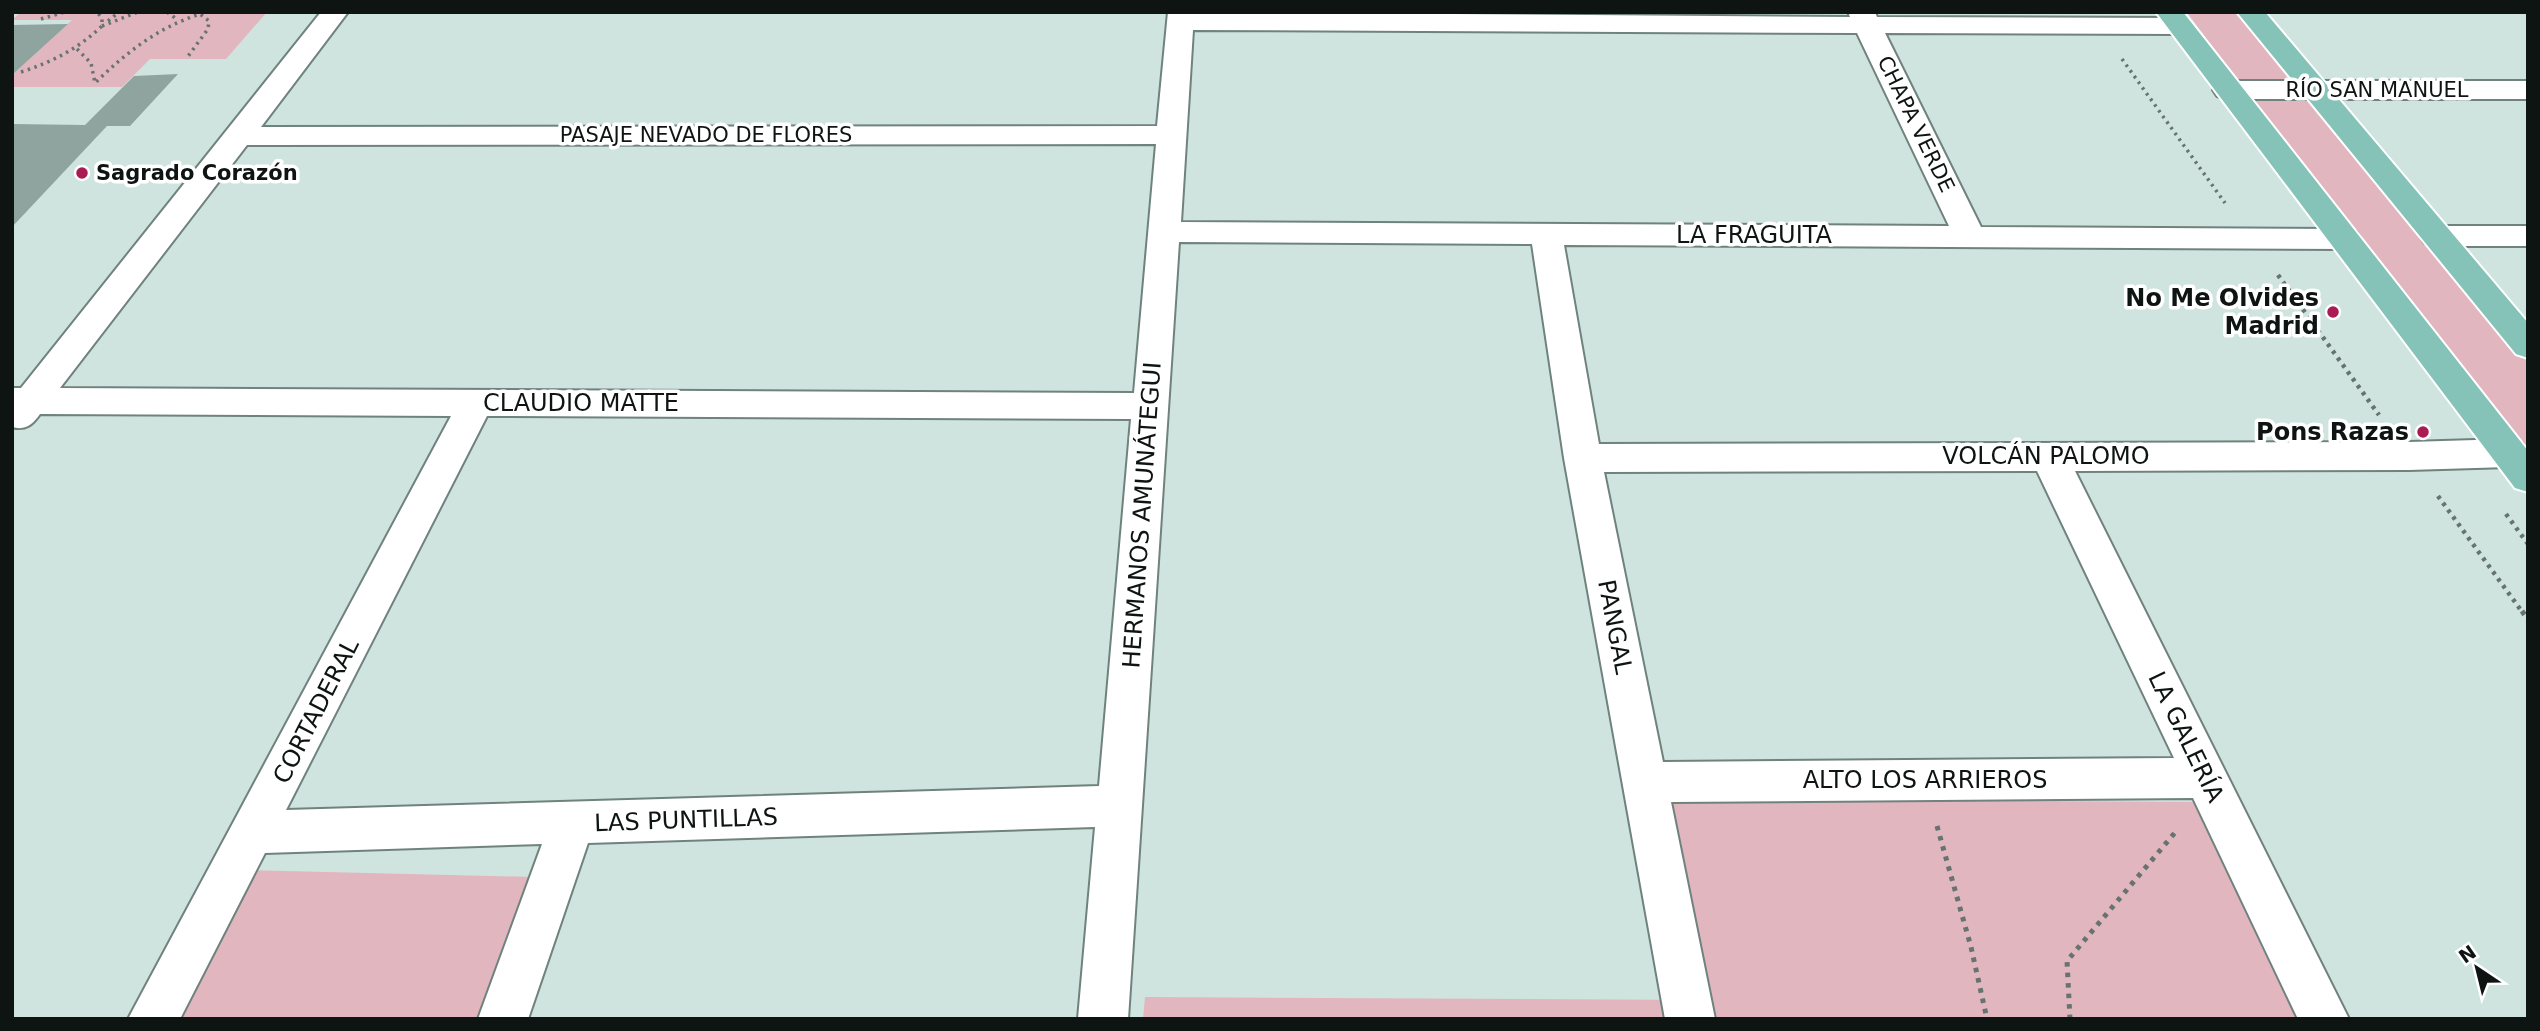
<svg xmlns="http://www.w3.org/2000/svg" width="2540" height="1031" font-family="'DejaVu Sans',sans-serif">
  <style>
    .green { fill: #e1b6bf }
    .building { fill: #90a49f }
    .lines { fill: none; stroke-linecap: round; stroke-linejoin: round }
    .minor-casing { stroke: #6f827e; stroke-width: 4 }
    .primary-casing { stroke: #fff; stroke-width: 4 }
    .path-far2 { stroke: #667370; stroke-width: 3.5; stroke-dasharray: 2.5 4.5; stroke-linecap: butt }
    .path-far1 { stroke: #667370; stroke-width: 4.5; stroke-dasharray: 3.5 5; stroke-linecap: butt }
    .path { stroke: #667370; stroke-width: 5; stroke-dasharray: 4.5 6; stroke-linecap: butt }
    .minor { fill: #fff; fill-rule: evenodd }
    .primary { fill: #85c2b8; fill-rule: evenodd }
    .poi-dot { fill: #aa1a53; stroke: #fff; stroke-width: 2.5 }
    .labels { text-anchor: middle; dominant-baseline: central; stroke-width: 7; stroke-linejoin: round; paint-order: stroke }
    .far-street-label { font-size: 21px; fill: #0d1412; stroke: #fff }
    .far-poi-label { font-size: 21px; font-weight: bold; fill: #0d1412; stroke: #fff; text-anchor: start }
    .street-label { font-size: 24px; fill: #0d1412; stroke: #fff }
    .poi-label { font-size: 24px; font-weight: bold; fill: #0d1412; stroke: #fff; text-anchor: end }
  </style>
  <rect width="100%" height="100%" fill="#cfe4df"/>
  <!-- green -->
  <path class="green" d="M21,12H267L226,59H150L122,87H12V75L72,20H12Z
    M2187,12H2242L2528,362V472L2342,226Z
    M1663,799L2200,802L2301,1019H1143L1145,997L1701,1000Z
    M242,870L535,877L479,1019H161Z"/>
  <!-- building -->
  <path class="building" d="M68,24L12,75V25Z
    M178,74L130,126H107L12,227V124L85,125L134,76Z"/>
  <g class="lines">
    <!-- minor casing -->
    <g class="minor-casing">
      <path id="minor" d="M321,12H348L261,127L1157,126L1168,12L1850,17L1848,12H1875L1877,17L2179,18L2189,20L2193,26L2189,32L2179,34L1885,33L1981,227L2345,229L2356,232L2361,239L2356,246L2345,249L1564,245L1599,444L2409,442L2509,439L2522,443L2528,453L2522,463L2509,467L2409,470L2075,471L2349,1019H2298L2193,798L1671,802L1715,1019H1665L1564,458L1532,244L1179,242L1128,1019H1078L1095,827L588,843L528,1019H478L542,844L265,853L180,1019H128L451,416L40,414C33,424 26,431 12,427V388H21ZM1193,30L1857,33L1949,226L1181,222ZM1156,144L1134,393L60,388L247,145ZM487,416L1131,419L1099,786L286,810ZM2037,471L2174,758L1663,762L1604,472Z
        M2227,81H2528V99H2227L2217,96L2213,90L2217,84Z
        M2436,226H2528V246H2436L2425,243L2420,236L2425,229Z"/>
    </g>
    <!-- primary casing -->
    <g class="primary-casing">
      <path id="primary" d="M2156,12H2183L2528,451V492L2515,488Z
        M2237,12H2265L2528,323V358L2516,354Z"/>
    </g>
    <!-- path-far2 -->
    <path class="path-far2" d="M167,12L178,20
      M41,19L65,12
      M108,21L119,12
      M102,26L138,12
      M77,49L91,63L95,83C127,52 157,28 200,14L209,21L208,29L186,59
      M2122,59L2225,203
      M21,72C52,62 78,49 102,26V18L97,12"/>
    <!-- path-far1 -->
    <path class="path-far1" d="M2278,275L2379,415
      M2438,496L2523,613
      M2506,514L2528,544"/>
    <!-- path -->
    <path class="path" d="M2522,611L2528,620
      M1937,826L1971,947L1987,1019
      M2070,1019L2067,961L2178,829"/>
    <!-- minor -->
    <use href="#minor" class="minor"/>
    <!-- primary -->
    <use href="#primary" class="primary"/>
  </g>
  <!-- markers -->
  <g class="poi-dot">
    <circle cx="82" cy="173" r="7"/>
    <circle cx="2333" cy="312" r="7"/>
    <circle cx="2423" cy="432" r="7"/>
  </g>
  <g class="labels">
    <!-- far-street labels -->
    <g class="far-street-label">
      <text x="2377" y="90">RÍO SAN MANUEL</text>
      <text transform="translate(1916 124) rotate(64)">CHAPA VERDE</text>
      <text x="706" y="135">PASAJE NEVADO DE FLORES</text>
    </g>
    <!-- far-poi labels -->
    <g class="far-poi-label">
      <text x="96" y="173">Sagrado Corazón</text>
    </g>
    <!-- street labels -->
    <g class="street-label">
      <text x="1754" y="235">LA FRAGUITA</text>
      <text x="581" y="403">CLAUDIO MATTE</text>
      <text x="2046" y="456">VOLCÁN PALOMO</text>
      <text transform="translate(1142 515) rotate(-86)">HERMANOS AMUNÁTEGUI</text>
      <text transform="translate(1615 627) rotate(79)">PANGAL</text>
      <text transform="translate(316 711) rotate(-63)">CORTADERAL</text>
      <text transform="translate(2186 737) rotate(64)">LA GALERÍA</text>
      <text x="1925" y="780">ALTO LOS ARRIEROS</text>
      <text transform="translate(686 820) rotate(-2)">LAS PUNTILLAS</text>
    </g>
    <!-- poi labels -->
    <g class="poi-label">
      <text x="2319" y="298">No Me Olvides<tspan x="2319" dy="28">Madrid</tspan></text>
      <text x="2409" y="432">Pons Razas</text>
    </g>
  </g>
  <!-- border -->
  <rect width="2540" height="1031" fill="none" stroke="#0d1412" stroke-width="28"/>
  <!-- north arrow -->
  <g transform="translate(2477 968) rotate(325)" stroke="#ffffff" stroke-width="5" paint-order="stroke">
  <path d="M0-5L12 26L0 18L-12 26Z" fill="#0d1412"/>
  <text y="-10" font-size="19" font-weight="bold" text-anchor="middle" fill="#0d1412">N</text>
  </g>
</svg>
